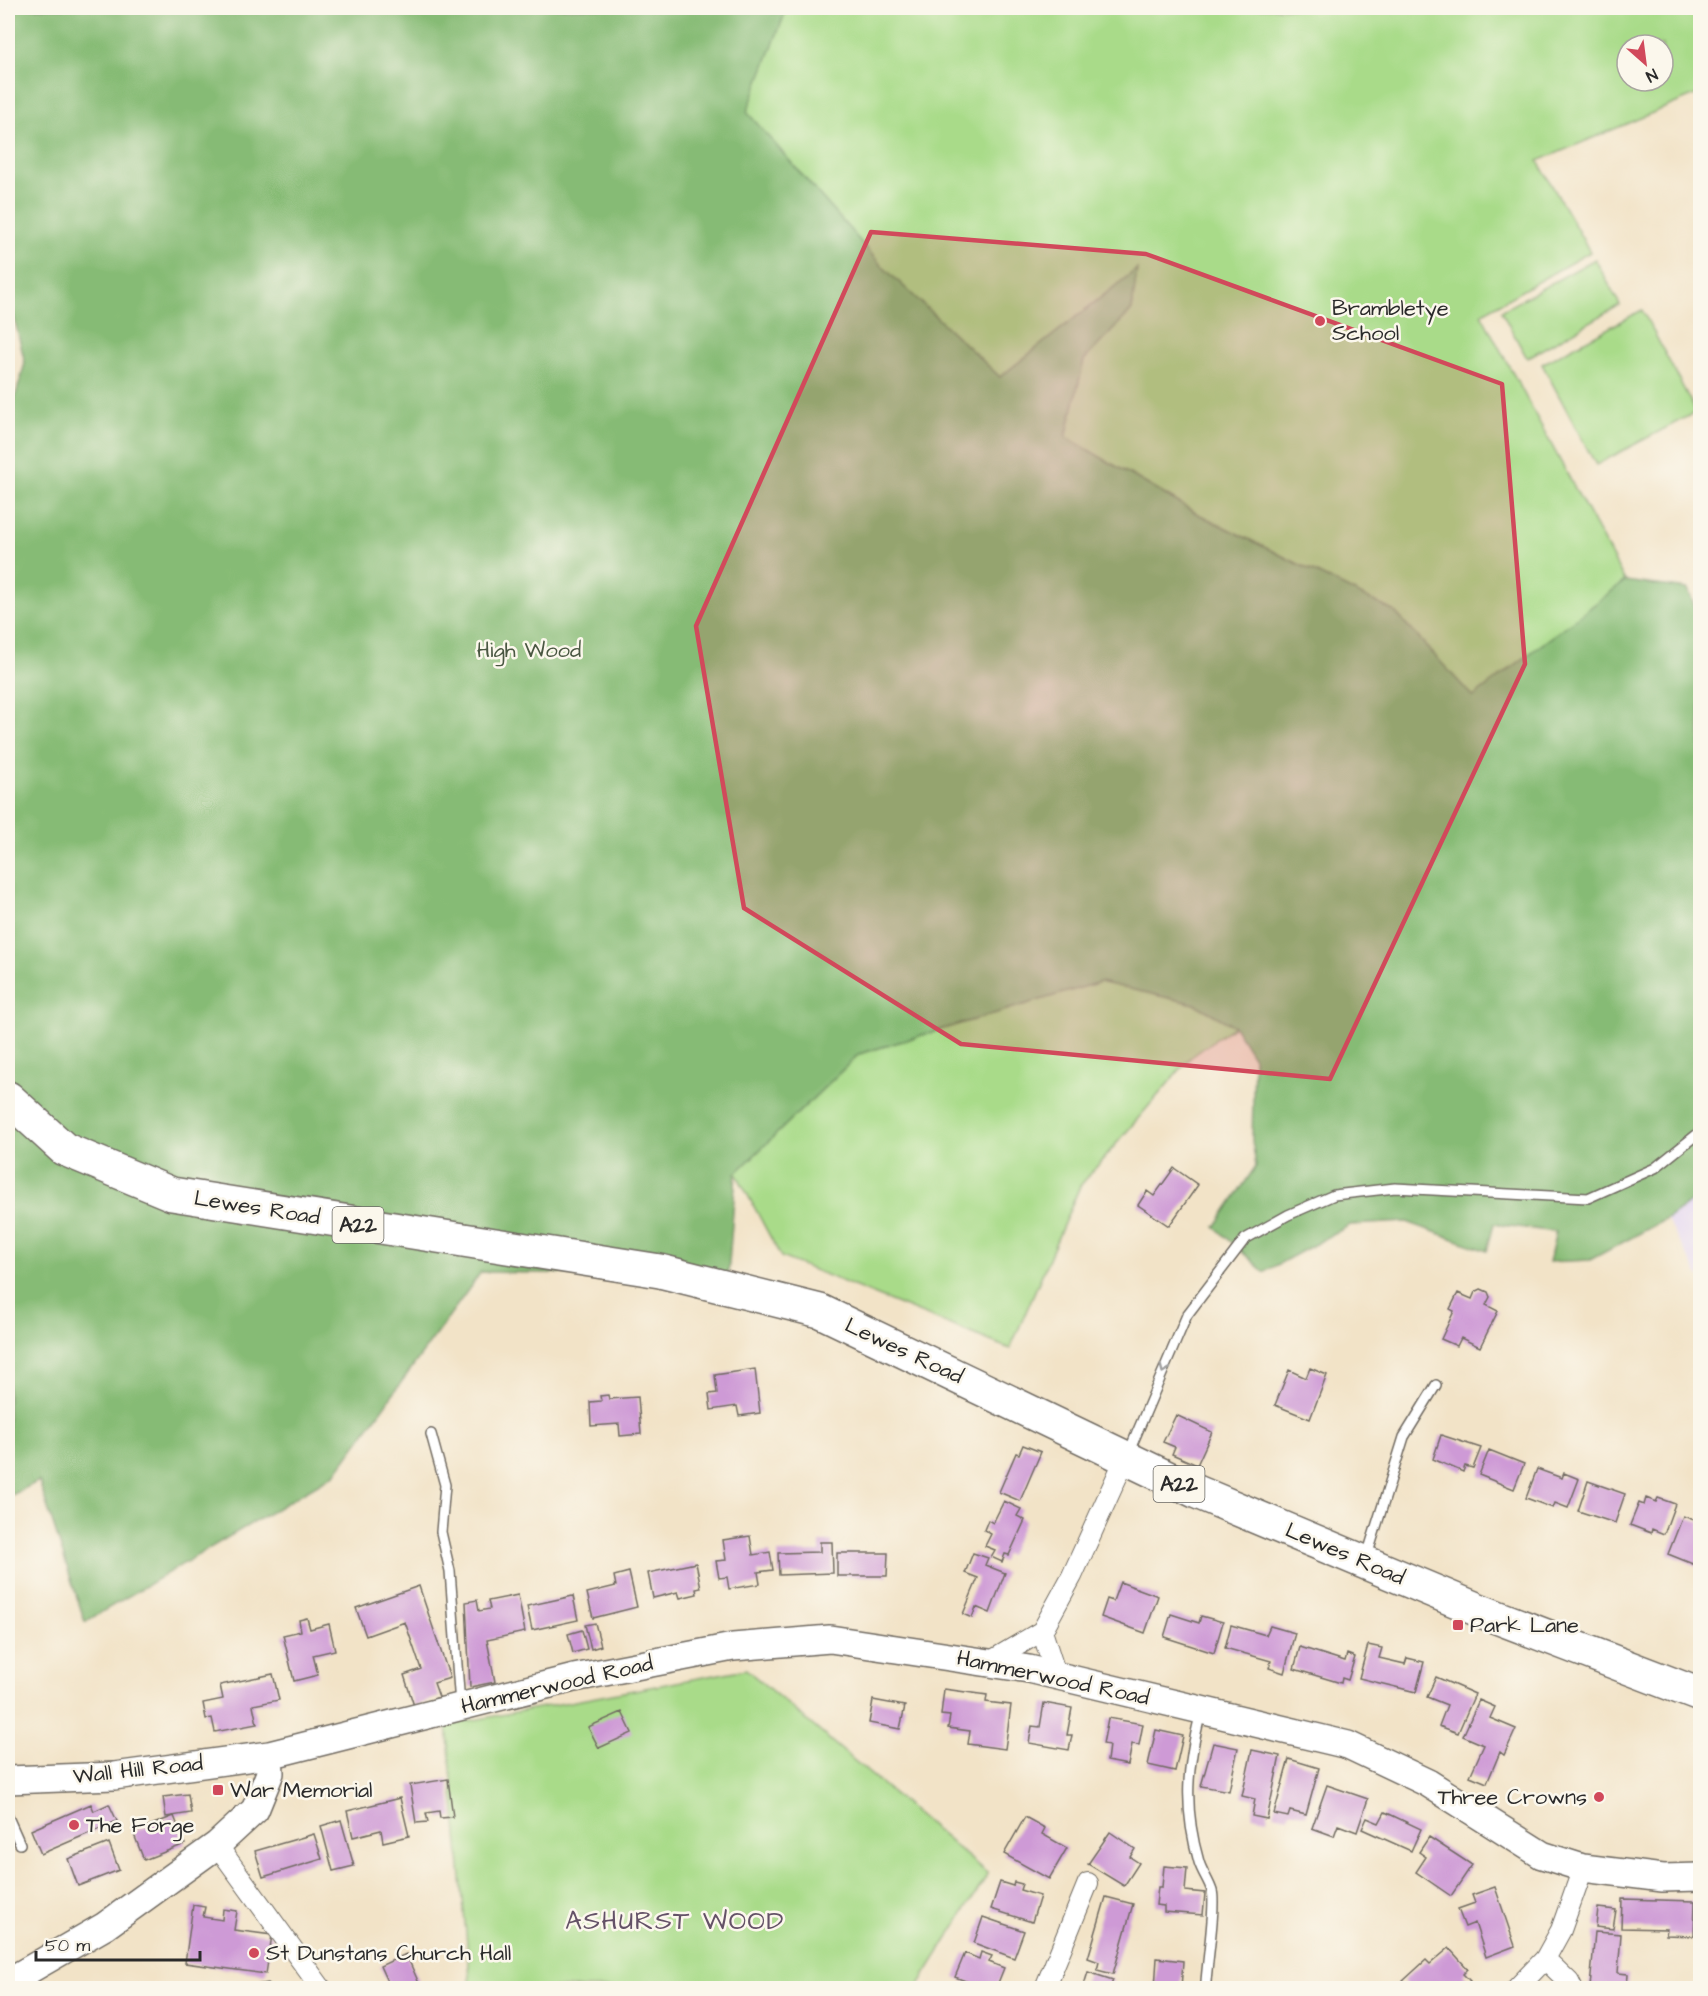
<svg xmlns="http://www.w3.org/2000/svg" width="1708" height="1996" font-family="'Architects Daughter',sans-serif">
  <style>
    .built { fill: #e2d4f3 }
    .green { fill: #a9db89; stroke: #6a835a; stroke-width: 1.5; fill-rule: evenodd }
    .forest { fill: #86bb75; stroke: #587350; stroke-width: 1.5 }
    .building { fill: #ce9ad6 }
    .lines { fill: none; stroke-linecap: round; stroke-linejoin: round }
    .lane-casing { stroke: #716b62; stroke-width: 12 }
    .street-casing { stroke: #716b62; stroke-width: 22 }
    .secondary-casing { stroke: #716b62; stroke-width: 30 }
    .highway-casing { stroke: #716b62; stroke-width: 36 }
    .lane { stroke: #fff; stroke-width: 9 }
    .street { stroke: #fff; stroke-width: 20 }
    .secondary { stroke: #fff; stroke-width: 27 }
    .highway { stroke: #fff; stroke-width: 33 }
    .oneway { stroke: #a0a0a0 }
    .marked { fill: #d1495b; fill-opacity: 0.2; stroke: #d1495b; stroke-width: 4.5; stroke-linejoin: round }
    .poi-dot { fill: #d1495b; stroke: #fbf7ec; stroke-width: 2 }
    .labels { text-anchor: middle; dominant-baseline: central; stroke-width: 5; stroke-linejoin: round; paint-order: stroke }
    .shield { fill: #fbf7ec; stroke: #696865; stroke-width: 1.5 }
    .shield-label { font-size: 21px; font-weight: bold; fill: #2b2b2b }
    .poi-label { font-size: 22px; fill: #2b2b2b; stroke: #fbf7ec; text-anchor: start }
    .park-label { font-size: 22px; fill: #4a5742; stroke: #fbf7ec }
    .street-label { font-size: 22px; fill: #2b2b2b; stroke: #fbf7ec }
    .quarter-label { font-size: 26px; letter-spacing: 1.5px; fill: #645267; stroke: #fbf7ec }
  </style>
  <rect width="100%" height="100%" fill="#fbf7ec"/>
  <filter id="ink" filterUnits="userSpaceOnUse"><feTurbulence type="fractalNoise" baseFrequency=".0167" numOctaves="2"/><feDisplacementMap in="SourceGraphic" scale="12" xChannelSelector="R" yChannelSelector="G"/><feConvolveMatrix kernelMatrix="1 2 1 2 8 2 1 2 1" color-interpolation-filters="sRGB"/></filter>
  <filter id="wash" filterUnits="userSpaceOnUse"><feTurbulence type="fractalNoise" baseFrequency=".008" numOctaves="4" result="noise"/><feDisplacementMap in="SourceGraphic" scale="24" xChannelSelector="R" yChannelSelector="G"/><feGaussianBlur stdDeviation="1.35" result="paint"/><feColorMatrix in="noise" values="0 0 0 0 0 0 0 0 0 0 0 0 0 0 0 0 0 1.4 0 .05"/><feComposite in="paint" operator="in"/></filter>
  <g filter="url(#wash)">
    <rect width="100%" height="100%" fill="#f2e3c7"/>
    <!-- built -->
    <path class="built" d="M1700,1095V1278L1645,1181Z"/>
    <!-- green -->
    <path class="green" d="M787,8H1700V93L1538,161L1590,252L1481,314L1625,581L1473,698L1395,612L1196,513L1066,437L1084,360L1132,310L1136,270L1000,377L881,266L746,112ZM1627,45H1663V81H1627Z
      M1595,259L1620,305L1527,358L1501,311Z
      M1642,310L1696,412L1596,465L1542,364Z
      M1100,982L1195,1004L1234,1026L1190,1058L1080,1186L1010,1349L781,1257L736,1173L859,1054Z
      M746,1669L988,1874L917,1988H471L447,1725Z"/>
    <!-- forest -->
    <path class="forest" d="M8,8H787L747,112L881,265L1000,377L1137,269L1132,310L1084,360L1066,437L1196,513L1395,612L1473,697L1625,581L1688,589L1700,621V1195L1668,1218L1590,1260L1549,1262L1556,1232L1494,1224L1487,1251L1407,1222L1350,1225L1264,1272L1215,1227L1256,1166L1252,1140L1254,1058L1234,1026L1195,1004L1100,982L859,1054L736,1173L728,1276L481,1272L335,1474L85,1622L39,1481L8,1497V422L25,363L8,292Z"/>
    <g id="blocks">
      <!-- building -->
      <path class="building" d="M1174,1168L1198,1185L1169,1226L1138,1205L1147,1191L1154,1196Z
        M1481,1289L1488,1292L1490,1297L1486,1305L1498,1311L1480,1347L1461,1338L1457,1346L1441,1339L1454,1311L1450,1309L1458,1293L1472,1299L1475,1292Z
        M1310,1368L1327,1375L1310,1419L1275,1405L1289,1370L1306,1378Z
        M755,1369L760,1413L739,1416L737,1406L711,1410L709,1394L717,1393L715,1375Z
        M608,1395L609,1399L638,1397L641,1434L620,1436L619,1424L591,1426L590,1402L601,1401L600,1396Z
        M1176,1415L1212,1432L1197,1465L1172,1454L1175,1447L1163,1442Z
        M1441,1435L1481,1448L1473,1468L1465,1466L1463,1472L1433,1459Z
        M1023,1445L1041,1452L1020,1501L999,1492L1016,1453L1019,1454Z
        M1489,1450L1524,1464L1514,1489L1479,1475Z
        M1537,1469L1562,1478L1564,1473L1579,1479L1568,1508L1555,1503L1553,1508L1526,1498Z
        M1588,1481L1625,1494L1615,1523L1578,1511Z
        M1646,1498L1656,1502L1658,1498L1675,1504L1664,1534L1652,1529L1651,1533L1630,1525L1639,1503L1644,1505Z
        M1004,1501L1021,1509L1017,1516L1025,1520L1009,1555L1005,1554L1002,1562L991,1557L995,1550L985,1546L991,1534L984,1530L988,1520L993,1523Z
        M1683,1516L1700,1522V1567L1668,1554Z
        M750,1536L753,1555L770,1552L773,1570L758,1572L760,1584L729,1589L727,1577L719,1578L716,1561L726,1560L723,1540Z
        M820,1542H832L833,1573L779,1575L778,1553L820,1552Z
        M837,1553H888L887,1576H837Z
        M973,1553L988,1558L985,1565L1005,1573L990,1613L976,1607L972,1618L963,1614L978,1578L965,1573Z
        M696,1563L701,1588L696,1589L697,1594L680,1598L678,1592L653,1598L648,1573Z
        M629,1572L637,1607L593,1618L587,1593L616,1586L614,1576Z
        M1120,1582L1158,1596L1145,1633L1101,1617L1107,1599L1113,1601Z
        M419,1586L450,1678L434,1683L439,1697L414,1706L404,1675L421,1669L405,1622L366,1636L356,1608Z
        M518,1595L525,1632L487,1640L495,1682L470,1687L466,1602L477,1600L479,1611L490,1609L488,1601Z
        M573,1596L578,1620L532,1630L527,1606Z
        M1171,1614L1199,1623L1201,1616L1223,1622L1214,1653L1164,1637Z
        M307,1618L310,1629L329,1624L335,1650L313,1655L318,1675L294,1681L283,1635L301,1631L299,1620Z
        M595,1623L601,1646L591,1649L585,1625Z
        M1231,1625L1266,1635L1270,1626L1295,1633L1284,1673L1269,1668L1271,1661L1225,1648Z
        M582,1630L587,1649L573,1653L568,1634Z
        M1368,1645L1382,1648L1379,1658L1405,1664L1407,1658L1424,1662L1416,1692L1359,1678Z
        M1300,1647L1345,1661L1347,1654L1355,1657L1348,1680L1342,1678L1341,1683L1294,1669Z
        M273,1674L279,1700L253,1705L257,1724L215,1732L212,1718L206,1719L203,1703L223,1699L220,1685Z
        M1436,1677L1475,1694L1458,1733L1439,1726L1447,1705L1427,1697Z
        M944,1689L987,1695L986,1702L1011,1705L1005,1749L968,1744L970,1731L948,1728L950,1716L941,1715Z
        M873,1700L905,1706L900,1729L869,1723Z
        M1479,1700L1495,1707L1490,1718L1516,1729L1504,1755L1500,1752L1487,1783L1470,1776L1484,1745L1463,1736Z
        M1044,1703L1072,1708L1067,1735H1072L1069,1750L1029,1743L1032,1726L1040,1727Z
        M622,1712L632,1733L599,1748L588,1727Z
        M1108,1718L1143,1724L1139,1745L1132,1744L1128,1765L1107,1761L1109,1745L1103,1744Z
        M1156,1730L1183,1736L1175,1771L1148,1765Z
        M1213,1743L1238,1748L1229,1791L1201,1786Z
        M1252,1750L1280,1756L1267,1819L1252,1816L1255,1799L1242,1796Z
        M1289,1759L1319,1768L1306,1815L1290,1811L1288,1817L1274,1814Z
        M448,1779L453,1817L440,1818L439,1811L426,1813L428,1822L416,1823L410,1785Z
        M1327,1785L1368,1799L1357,1832L1338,1825L1334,1836L1312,1828Z
        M188,1794L191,1813L166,1817L163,1797Z
        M400,1798L409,1836L383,1842L381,1830L353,1837L347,1811Z
        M91,1804L94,1811L109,1804L117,1821L41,1854L31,1830Z
        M1385,1812L1421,1829L1411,1851L1362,1829L1367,1818L1379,1823Z
        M174,1816L185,1844L144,1860L133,1832Z
        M1025,1817L1045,1828L1042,1834L1067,1848L1049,1879L1004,1854Z
        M341,1820L354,1866L333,1871L321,1826Z
        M1110,1832L1135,1849L1130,1857L1139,1863L1124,1886L1088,1864Z
        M314,1834L322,1859L263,1877L255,1851Z
        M1429,1837L1472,1865L1451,1896L1416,1872L1426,1857L1419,1852Z
        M109,1843L119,1870L78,1886L68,1859Z
        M1164,1866L1187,1868L1185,1891L1205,1893L1203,1915L1164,1912V1906L1156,1905L1158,1887H1162Z
        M1000,1882L1013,1886L1014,1882L1022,1884L1020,1890L1040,1896L1032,1922L991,1909Z
        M1495,1887L1515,1946L1486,1957L1475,1923L1465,1927L1458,1909L1475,1903L1472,1895Z
        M1106,1897L1133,1904L1113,1974L1097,1970L1099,1962L1088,1958Z
        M1622,1899L1695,1901L1694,1936L1666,1935L1667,1929L1621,1928Z
        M193,1905L205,1907L203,1917L222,1920L223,1909L237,1911L234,1930L272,1935L266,1974L185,1963Z
        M1598,1908L1616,1910L1613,1929L1596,1927Z
        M983,1917L1024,1931L1014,1958L974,1943Z
        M1595,1932L1621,1934L1618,1973L1628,1974L1627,1988L1590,1987Z
        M1449,1948L1468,1969L1463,1974L1470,1981L1462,1988H1409L1403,1981L1426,1960L1430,1964Z
        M981,1952L992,1956L989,1962L1004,1968L996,1988H984L955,1977L965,1953L979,1959Z
        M406,1954L418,1981L401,1988H390L380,1966Z
        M1157,1958L1183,1961L1181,1988H1155Z
        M1088,1972L1113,1980L1110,1988H1083Z
        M268,1983L269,1988H249L248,1986Z"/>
    </g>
  </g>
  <g filter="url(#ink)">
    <use href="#blocks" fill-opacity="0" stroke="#716b62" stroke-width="1.5"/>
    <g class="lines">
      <!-- lane casing -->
      <g class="lane-casing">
        <path id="lane" d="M431,1434L445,1485L441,1532L450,1571L460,1705
          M1128,1454L1187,1315L1245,1239L1288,1215L1334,1195L1395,1188L1588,1198L1655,1168L1700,1132
          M1367,1556L1404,1437L1436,1385
          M1201,1712C1187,1766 1183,1807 1199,1862C1202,1872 1209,1881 1212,1891C1216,1904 1207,1964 1206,1982
          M8,1817L20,1844"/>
      </g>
      <!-- street casing -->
      <g class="street-casing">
        <path id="street" d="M1042,1631L1072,1576L1125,1459
          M991,1661L1042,1631L1056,1675
          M217,1845L321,1988
          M1545,1959L1569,1982L1572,1988
          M1045,1988L1088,1883
          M1517,1988L1545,1959L1561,1930L1583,1868"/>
      </g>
      <!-- secondary casing -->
      <g class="secondary-casing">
        <path id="secondary" d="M8,1780L114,1776L269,1755L574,1678L733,1647L830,1639L1029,1669L1348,1745L1428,1783L1542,1855L1583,1868L1663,1878L1700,1877
          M8,1982L105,1926L217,1845L255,1810L270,1773L269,1755"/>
      </g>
      <!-- highway casing -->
      <g class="highway-casing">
        <path id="highway" d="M8,1098L64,1149L172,1194L660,1271L820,1311L1197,1492L1481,1611L1700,1695"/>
      </g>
      <!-- lane -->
      <use href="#lane" class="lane"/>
      <!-- street -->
      <use href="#street" class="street"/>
      <!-- secondary -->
      <use href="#secondary" class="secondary"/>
      <!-- highway -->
      <use href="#highway" class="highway"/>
    </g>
    <!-- one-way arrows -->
    <defs><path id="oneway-chevron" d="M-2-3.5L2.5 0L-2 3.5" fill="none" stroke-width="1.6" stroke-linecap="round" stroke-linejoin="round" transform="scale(1.5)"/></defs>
    <use class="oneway" href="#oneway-chevron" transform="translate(1164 1369) rotate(113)"/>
  </g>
  <!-- marked area -->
  <path class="marked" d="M871,232L1146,254L1502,384L1525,664L1330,1079L961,1044L744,908L696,626Z"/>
  <!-- markers -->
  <g class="poi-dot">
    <circle cx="1320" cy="321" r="6"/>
    <rect x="1452" y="1619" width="12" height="12" rx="3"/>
    <rect x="212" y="1784" width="12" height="12" rx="3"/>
    <circle cx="1599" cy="1797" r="6"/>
    <circle cx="74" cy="1825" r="6"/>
    <circle cx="254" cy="1953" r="6"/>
  </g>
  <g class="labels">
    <!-- shield labels -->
    <g class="shield">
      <rect x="332.5" y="1207" width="51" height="36" rx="4.5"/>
      <rect x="1153.5" y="1466" width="51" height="36" rx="4.5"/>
    </g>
    <g class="shield-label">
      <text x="358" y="1225">A22</text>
      <text x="1179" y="1484">A22</text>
    </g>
    <!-- poi labels -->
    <g class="poi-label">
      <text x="1332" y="308">Brambletye<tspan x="1332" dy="25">School</tspan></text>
      <text x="1470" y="1625">Park Lane</text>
      <text x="230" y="1790">War Memorial</text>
      <text x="1587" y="1797" text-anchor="end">Three Crowns</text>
      <text x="86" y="1825">The Forge</text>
      <text x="266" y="1953">St Dunstans Church Hall</text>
    </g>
    <!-- park labels -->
    <g class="park-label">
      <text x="529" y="650">High Wood</text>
    </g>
    <!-- street labels -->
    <g class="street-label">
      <text transform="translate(257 1208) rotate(9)">Lewes Road</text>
      <text transform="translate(904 1351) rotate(25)">Lewes Road</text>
      <text transform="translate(1345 1554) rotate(23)">Lewes Road</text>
      <text transform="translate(1053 1678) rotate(12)">Hammerwood Road</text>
      <text transform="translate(557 1685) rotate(-13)">Hammerwood Road</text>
      <text transform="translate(138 1770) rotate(-6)">Wall Hill Road</text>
    </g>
    <!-- quarter labels -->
    <g class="quarter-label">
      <text x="675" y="1921">ASHURST WOOD</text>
    </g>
  </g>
  <!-- margin -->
  <rect width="1708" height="1996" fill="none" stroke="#fbf7ec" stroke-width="30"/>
  <!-- north arrow -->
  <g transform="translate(1645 63) rotate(152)"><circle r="28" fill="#fbf7ec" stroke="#a8a59f" stroke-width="1.5"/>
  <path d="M0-4.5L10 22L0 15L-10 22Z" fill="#d1495b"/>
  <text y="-9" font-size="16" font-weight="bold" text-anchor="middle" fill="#2b2b2b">N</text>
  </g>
  <!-- scale -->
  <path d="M36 1951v9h164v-9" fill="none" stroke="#2b2b2b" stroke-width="3"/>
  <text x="45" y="1951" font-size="18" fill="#2b2b2b" stroke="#fbf7ec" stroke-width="4.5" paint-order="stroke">50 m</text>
</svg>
